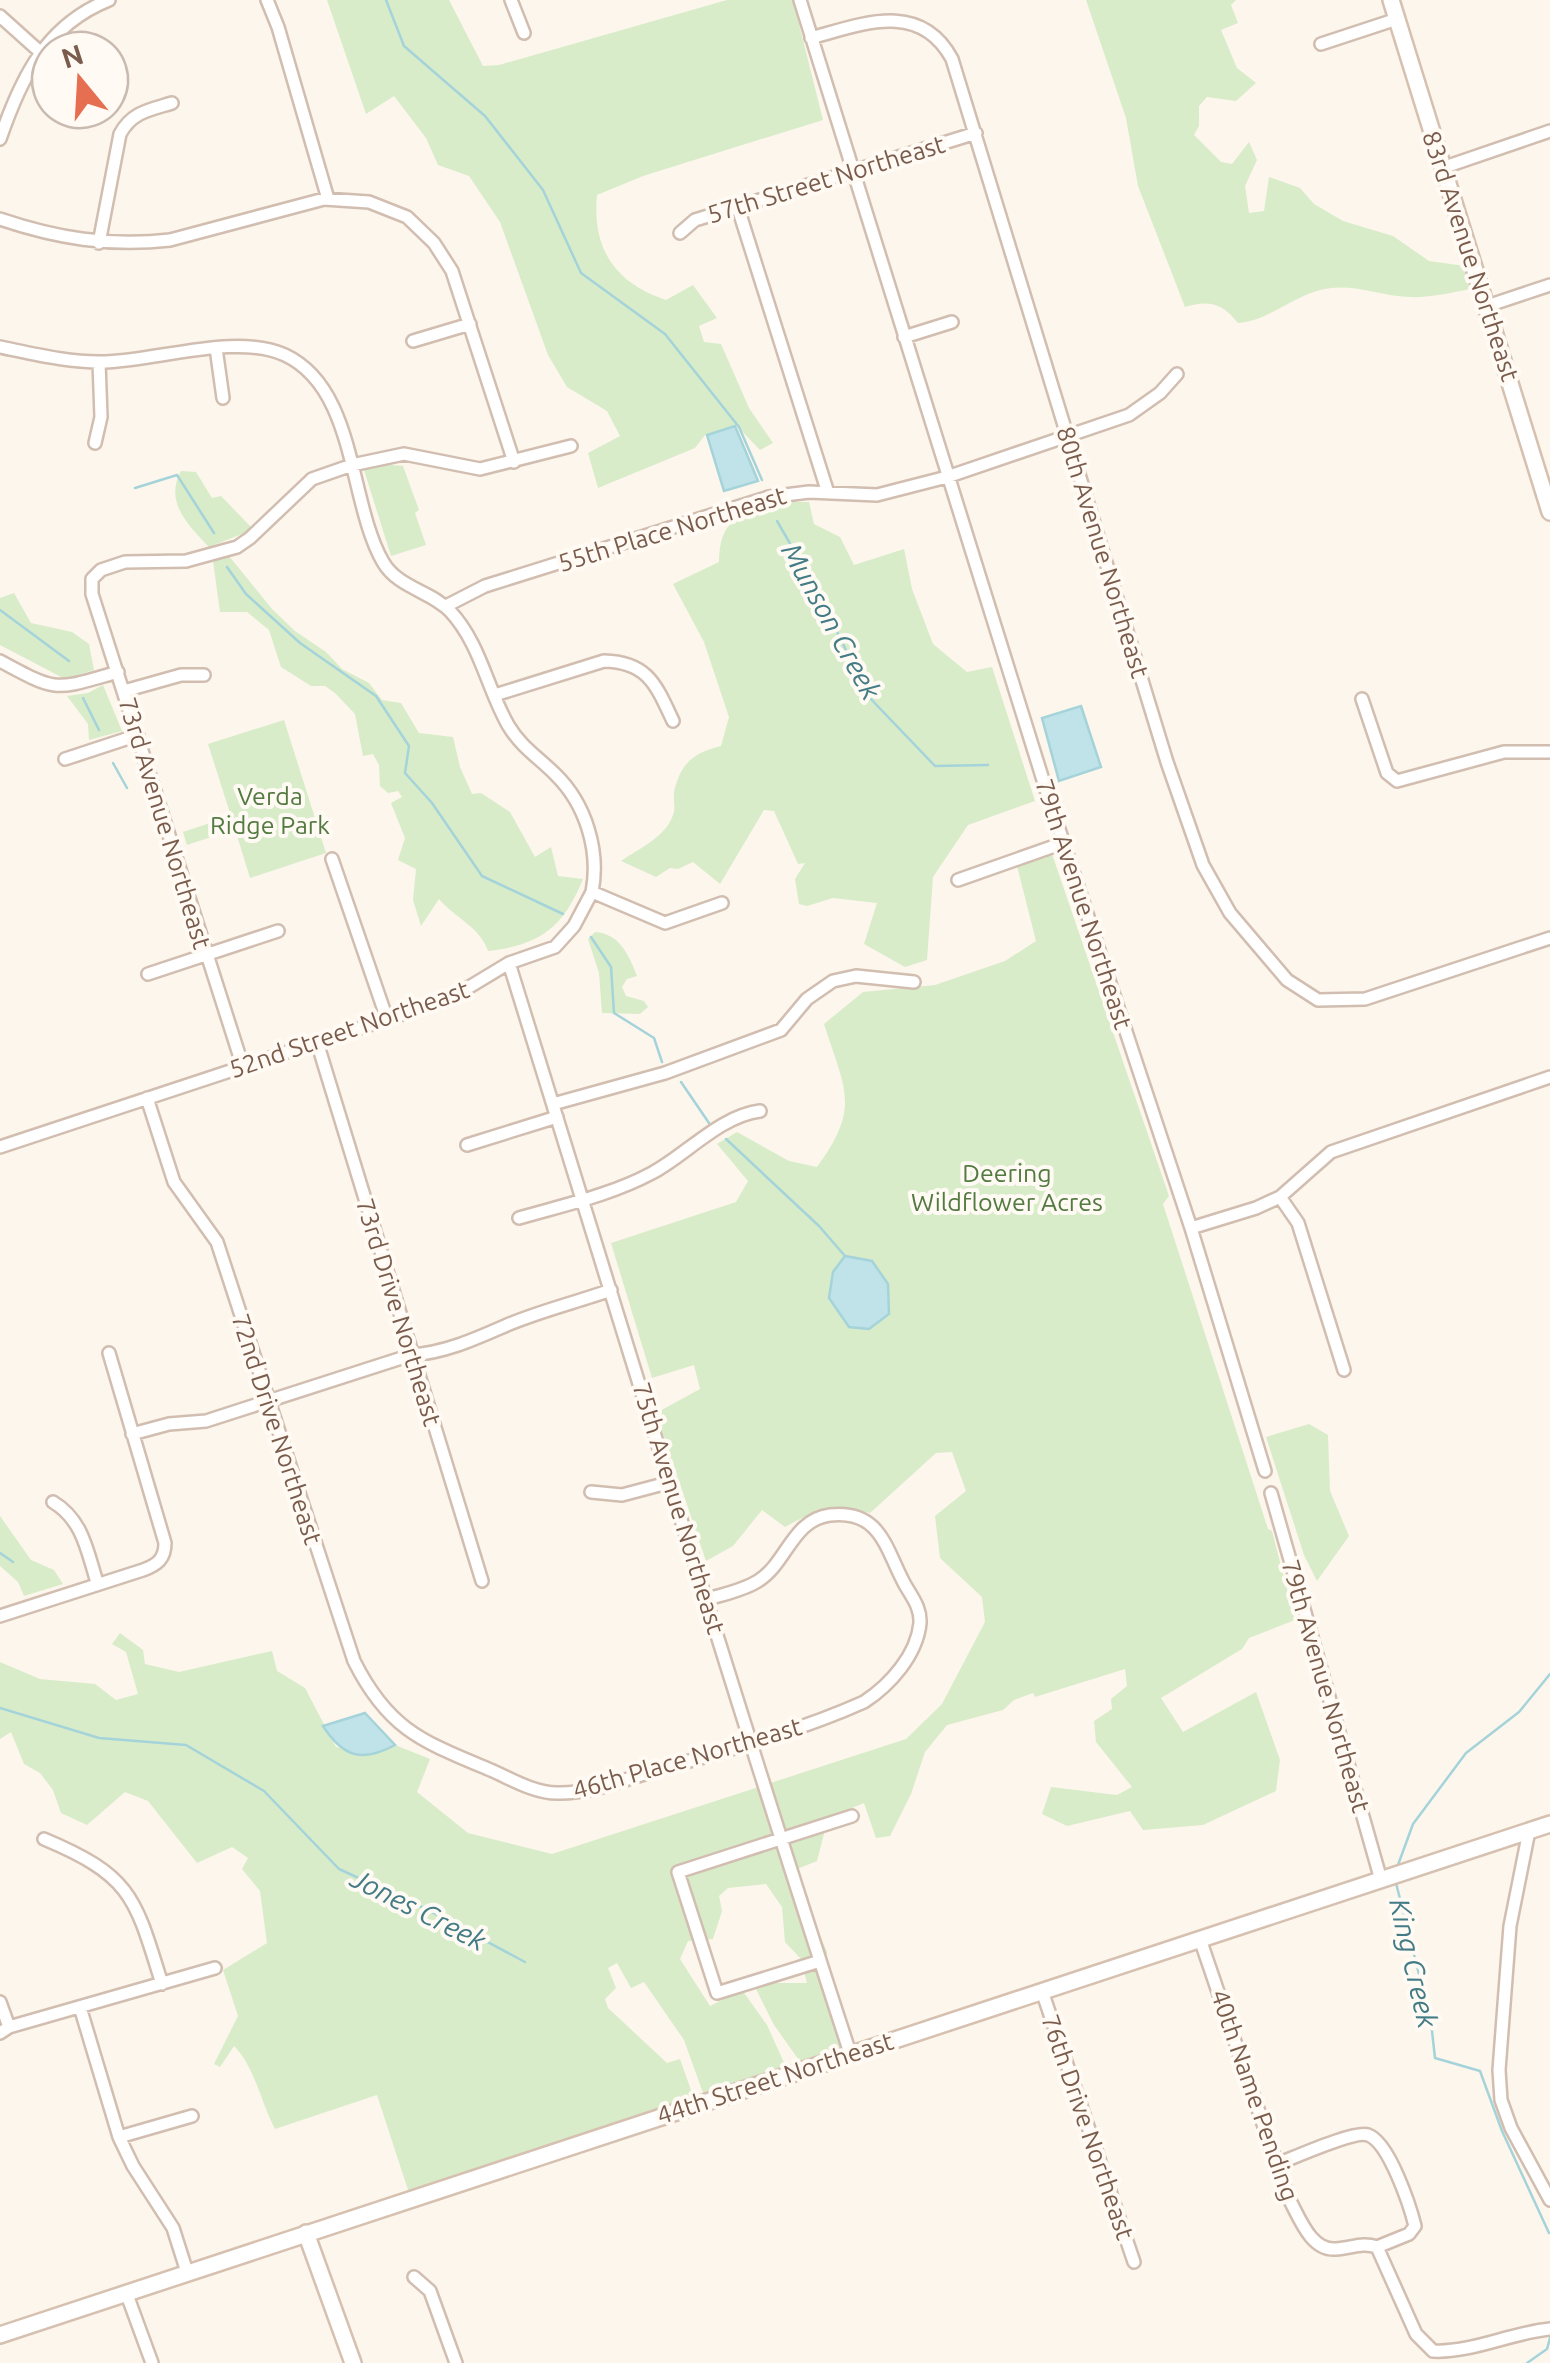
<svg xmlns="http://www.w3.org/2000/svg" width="1550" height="2363" font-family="Ubuntu,sans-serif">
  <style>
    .green { fill: #d8ecc9 }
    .water { fill: #bfe3e8; stroke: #a5d3da; stroke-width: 2.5 }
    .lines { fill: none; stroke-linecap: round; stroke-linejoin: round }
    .stream { stroke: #a5d3da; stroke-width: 2.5 }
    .street-casing { stroke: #d1beb0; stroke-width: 16 }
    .secondary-casing { stroke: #d6c0b0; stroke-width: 20 }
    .street { stroke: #fff; stroke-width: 11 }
    .secondary { stroke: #fff; stroke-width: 15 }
    .labels { text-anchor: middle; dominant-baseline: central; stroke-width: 8; stroke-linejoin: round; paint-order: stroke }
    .street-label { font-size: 25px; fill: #7a5c4d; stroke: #fffaf3 }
    .park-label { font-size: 25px; fill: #537a41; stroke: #fffaf3 }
    .water-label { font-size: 28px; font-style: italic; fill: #437c86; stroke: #fffaf3 }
  </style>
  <rect width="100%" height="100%" fill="#fdf6ec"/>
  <!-- green -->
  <path class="green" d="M327,0H449L483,66L499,65L727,0H793L823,120L643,176L597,195C592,249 615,283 666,300L693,285L717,318L699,326L704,342L721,344L749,408L773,443L760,450L736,425L705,435L695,448L598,488L588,453L620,436L607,411L567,387L548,355L500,222L469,176L438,165L426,138L394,96L366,114Z
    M1086,0H1236L1231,5L1238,23L1221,30L1237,68L1256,83L1236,101L1207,97L1199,106V126L1194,135L1221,162L1232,164L1249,142L1257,160L1245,186L1249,213L1264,211L1269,177L1300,188L1314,204L1343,221L1393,236L1429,261L1465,266L1470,289C1450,293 1429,298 1408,297C1383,296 1357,285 1331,288C1298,291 1270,321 1238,323C1222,303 1208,300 1185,307L1138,186L1126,118Z
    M384,464L403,466L419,510L415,513L426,545L391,556L364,470Z
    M181,471L196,472L212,498L221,496L251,527L247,532L209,547C188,525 164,502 181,471Z
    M784,502H809L814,524L840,537L854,565L904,549L912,589L933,644L967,672L992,667L1035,801L968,825L933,877L927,960L905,967L864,944L877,903L833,898L807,906L799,904L795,879L805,863L798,864L774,811L764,810L720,884L693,862L678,869L670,868L656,877L621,861C638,849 666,837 673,815C676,808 673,799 674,792C681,762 694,753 721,746L729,717L704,642L673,584L719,562C720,513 743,517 784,502Z
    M229,556L272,609L295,631L326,652L342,669L369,683L382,700L401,703L419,733L453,737L460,767L472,794L481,793L510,812L535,857L551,847L558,876L583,879C563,928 540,945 488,951C481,928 454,917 439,899L421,926L413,900L416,869L398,860L405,838L391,803L402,797L398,791L388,793L380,786L379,765L373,754L363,756L355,714L335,693L325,686H311L281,667L269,630L247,612H220L213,561Z
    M14,593L31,623L72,632L89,644L94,670L65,679L0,645V598Z
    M103,685L122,731L89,740L88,724L67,696L88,693Z
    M284,720L326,853L250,878L235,829L187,845L183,832L231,816L208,744Z
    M1052,854L1169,1196L1163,1204L1268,1529L1272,1531L1295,1620L1249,1638L1242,1649L1161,1698L1183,1732L1256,1692L1280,1760L1276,1791L1203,1825L1143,1830L1130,1811L1067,1826L1042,1814L1051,1787L1117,1795L1132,1787L1096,1742L1094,1721L1112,1709L1111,1699L1127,1686L1125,1669L1035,1697L1033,1693L1014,1700L1003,1710L947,1725L925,1752L911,1794L890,1836L876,1838L864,1803L828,1818L817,1861L792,1871L827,1952L828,1982L850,2047L801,2063L774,2025L753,1983H807L801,1959L785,1942L782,1907L766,1884L728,1888L719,1896L722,1911L713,1939L688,1941L680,1959L710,2006L742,1990L767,2025L786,2067L703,2093L684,2040L644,1982L631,1988L617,1963L608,1968L616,1988L605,1999L608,2008L667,2063L680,2059L693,2096L685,2102L409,2193L377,2095L275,2129C261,2103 255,2067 234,2046L220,2067L214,2064L238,2016L223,1970L267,1943L260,1891L242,1869L248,1858L232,1847L197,1863L148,1801L125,1792L87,1825L61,1813L53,1790L40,1773L24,1764L11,1732L0,1739V1662L40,1679L95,1684L116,1700L138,1694L126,1652L112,1644L120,1633L143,1650L145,1664L179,1672L272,1651L277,1671L305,1688L336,1747L377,1754L395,1745L430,1759L417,1792L468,1833L552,1854L906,1739L942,1704L985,1622L982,1597L940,1558L935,1516L966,1491L952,1452L936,1453L870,1513C833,1504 817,1509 785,1527L762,1510L733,1546L706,1561L656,1413L700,1389L694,1365L652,1378L611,1243L736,1202L748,1181L717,1144L737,1132L789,1161L817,1167C861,1107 845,1090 824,1024L863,992L935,985L1005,961L1036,941L1017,866Z
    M595,932C620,934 629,955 637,976L627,979L622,987L626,996L644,1001L648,1007L640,1014L602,1013L599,973L588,939Z
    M1309,1424L1328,1435L1330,1491L1349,1536L1317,1581L1304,1555L1266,1437Z
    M0,1516L31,1560L54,1570L63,1584L24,1596L18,1582L0,1566Z"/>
  <!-- water -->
  <path class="water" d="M735,426L758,481L724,491L707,435Z
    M1081,706L1101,767L1059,781L1042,718Z
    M845,1256L872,1261L888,1284L889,1314L869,1329L849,1327L829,1298L833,1272Z
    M365,1713L395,1745C362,1763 343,1757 323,1726Z"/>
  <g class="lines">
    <!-- stream -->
    <path class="stream" d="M386,0L404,46L485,116L543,190L581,273L665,334L739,427L762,480
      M135,488L177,475L214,533
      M777,521L817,590L868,696L935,766L988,765
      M227,567L246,594L300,643L376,696L409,746L405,773L432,803L482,876L563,914
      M0,610L69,661
      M83,698L99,730
      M113,763L127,788
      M591,937L611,967L614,1013L654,1038L662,1062
      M681,1082L709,1123
      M726,1139L819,1226L845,1256
      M0,1553L13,1562
      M0,1708L99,1738L186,1745L264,1791L339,1869L428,1910L525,1962
      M1398,1865L1413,1824L1466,1753L1519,1712L1550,1674
      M1396,1883L1431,2022L1435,2058L1480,2071L1502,2131L1549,2233
      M1527,2363L1547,2349L1550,2338"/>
    <!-- street casing -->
    <g class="street-casing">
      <path id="street" d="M267,0L278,27L328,199
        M511,0L524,33
        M800,0L1048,796L1191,1228L1265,1471
        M0,16L39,51
        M811,38C862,24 920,0 952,59L1167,762L1203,865L1230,913L1287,980L1318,1000L1365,999L1550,938
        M1321,44L1397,19
        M0,139C21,78 46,25 109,0
        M1442,168L1550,131
        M738,208L828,493
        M0,219C56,238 110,247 170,240L324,199L369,202L407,217L434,243L452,271L514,462
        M680,233L695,220L976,133
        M99,243L120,134C132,112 149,110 172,103
        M1487,306L1550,285
        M904,337L952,322
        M413,341L470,324
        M0,347C34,354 70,363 105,362C160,360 237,333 285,355C357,389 348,501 383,562C398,588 431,591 450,611C480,643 487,688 508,725C521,747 538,757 555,774C586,804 600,851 592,892
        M216,348L223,398
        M95,443L101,417L99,362
        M446,606L485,586L769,497L809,492L877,495L947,477L1129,415L1160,393L1177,374
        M0,661C59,693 54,690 118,672
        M124,691L181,675H204
        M495,695L604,661C648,662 656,685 673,721
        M1362,699L1387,773L1397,781L1504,752H1550
        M65,759L138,735
        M332,859L387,1019
        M958,880L1063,843
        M509,963C622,1327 732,1691 850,2053
        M148,974L278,931
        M317,1042L482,1581
        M243,1067L92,594V579L101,570L125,562L186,561L237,547L250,538L312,479L352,465L404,454L480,469L571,446
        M147,1098L174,1182L217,1242L354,1661C389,1731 424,1742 493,1771C513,1780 535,1793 557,1793C590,1794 623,1780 654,1771C724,1751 797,1732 864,1702C890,1685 917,1655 920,1623C921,1606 910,1595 903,1581C886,1549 880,1509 830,1515C792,1520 787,1563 758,1581C744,1590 724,1594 708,1599
        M553,1104L665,1073L781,1030L807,999L833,981L856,976L914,982
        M467,1145L557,1117
        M0,1147L451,998L509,963L555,947L574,926L592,892L665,923L722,903
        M1280,1197L1298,1223L1344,1370
        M519,1218C564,1205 611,1195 652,1173C686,1155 720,1116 760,1111
        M1191,1228L1256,1208L1280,1197L1331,1152L1550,1077
        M132,1434L169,1424L206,1421L411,1355C445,1353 477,1338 507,1325C540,1311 577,1302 611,1290
        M591,1492L622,1495L671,1482
        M1271,1493L1381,1880
        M53,1502C83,1520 87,1551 97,1582
        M0,1616L143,1570C157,1565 165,1559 165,1543L109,1353
        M1529,1831L1510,1926L1499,2070L1501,2100L1511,2128L1550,2200
        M44,1839C132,1876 135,1897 162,1984
        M1200,1939L1288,2197C1299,2216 1310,2251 1336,2249C1352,2248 1362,2242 1377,2247L1416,2334L1433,2351C1471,2353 1510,2333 1550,2329
        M820,1961L717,1993L678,1872L852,1816
        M1042,1991L1134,2262
        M0,2002L9,2027
        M80,2007L119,2137L133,2166L173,2228L187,2272
        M0,2033L9,2027L215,1968
        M119,2137L192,2116
        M1277,2164C1293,2158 1355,2130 1368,2135C1389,2142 1410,2206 1415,2226L1409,2234L1377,2247
        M414,2277L430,2291L456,2363
        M126,2292L152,2363"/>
    </g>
    <!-- secondary casing -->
    <g class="secondary-casing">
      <path id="secondary" d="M1391,0L1550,512
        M306,2233L353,2363
        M0,2335L1550,1824"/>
    </g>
    <!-- street -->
    <use href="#street" class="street"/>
    <!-- secondary -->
    <use href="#secondary" class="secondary"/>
  </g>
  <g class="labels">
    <!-- street labels -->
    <g class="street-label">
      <text transform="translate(826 179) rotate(-17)">57th Street Northeast</text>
      <text transform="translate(1471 256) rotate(72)">83rd Avenue Northeast</text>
      <text transform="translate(672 529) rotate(-17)">55th Place Northeast</text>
      <text transform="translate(1103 552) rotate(73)">80th Avenue Northeast</text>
      <text transform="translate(165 823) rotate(73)">73rd Avenue Northeast</text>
      <text transform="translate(1084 904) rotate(72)">79th Avenue Northeast</text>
      <text transform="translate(349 1029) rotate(-19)">52nd Street Northeast</text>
      <text transform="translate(399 1312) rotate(73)">73rd Drive Northeast</text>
      <text transform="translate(277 1429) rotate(72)">72nd Drive Northeast</text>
      <text transform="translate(679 1508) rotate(73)">75th Avenue Northeast</text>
      <text transform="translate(1326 1686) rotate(74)">79th Avenue Northeast</text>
      <text transform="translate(687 1758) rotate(-16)">46th Place Northeast</text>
      <text transform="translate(775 2078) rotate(-18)">44th Street Northeast</text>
      <text transform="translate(1255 2095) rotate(71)">40th Name Pending</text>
      <text transform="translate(1088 2127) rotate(71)">76th Drive Northeast</text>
    </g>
    <!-- park labels -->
    <g class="park-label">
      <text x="270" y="796">Verda<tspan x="270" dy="29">Ridge Park</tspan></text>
      <text x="1007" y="1173">Deering<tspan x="1007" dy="29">Wildflower Acres</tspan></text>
    </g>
    <!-- water labels -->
    <g class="water-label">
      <text transform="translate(832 621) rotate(61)">Munson Creek</text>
      <text transform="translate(419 1909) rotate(27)">Jones Creek</text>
      <text transform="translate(1414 1963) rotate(77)">King Creek</text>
    </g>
  </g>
  <!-- north arrow -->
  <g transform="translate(80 80) rotate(342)"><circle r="48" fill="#fffaf3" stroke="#cabbb1" stroke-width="2.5"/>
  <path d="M0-8L18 38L0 25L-18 38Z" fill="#e76f51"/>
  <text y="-15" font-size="28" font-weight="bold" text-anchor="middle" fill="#7a5c4d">N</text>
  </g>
</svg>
